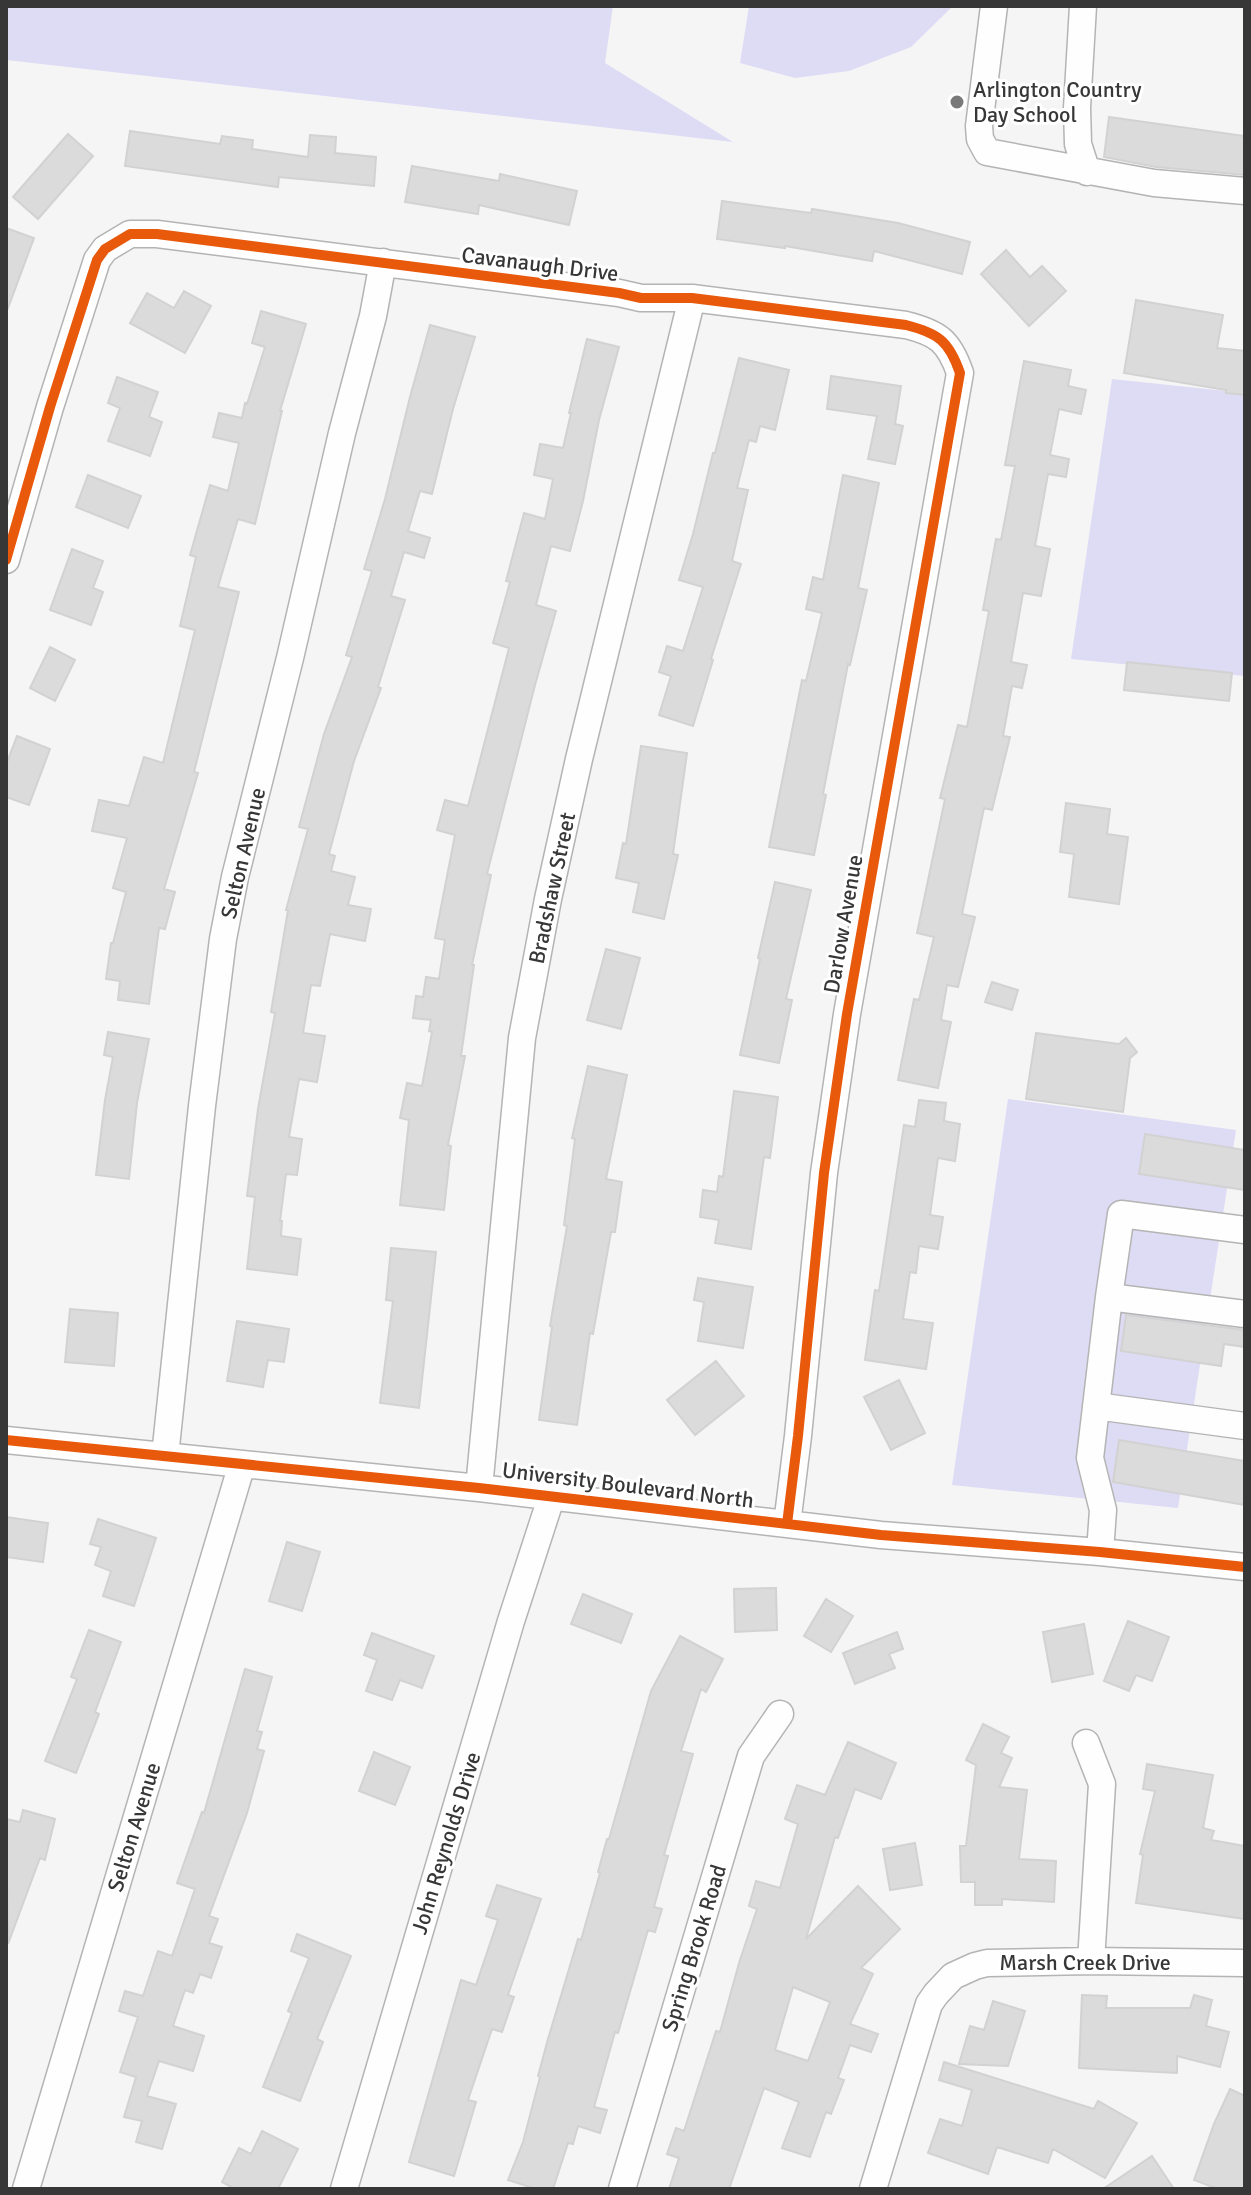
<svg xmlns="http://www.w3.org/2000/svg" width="1251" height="2195" font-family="Signika,sans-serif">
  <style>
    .green { fill: #dedbf5 }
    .building { fill: #dbdbdc; stroke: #d2d2d3; stroke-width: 2; fill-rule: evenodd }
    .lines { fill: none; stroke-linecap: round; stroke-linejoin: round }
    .minor-casing { stroke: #b4b4b4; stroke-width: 29 }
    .minor { stroke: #fefefe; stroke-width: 26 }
    .cycleway-casing { stroke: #fff; stroke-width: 15 }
    .cycleway { stroke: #e8590c; stroke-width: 10 }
    .poi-dot { fill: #7a7a7a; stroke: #fff; stroke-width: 3 }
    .labels { text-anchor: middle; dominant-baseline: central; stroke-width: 6; stroke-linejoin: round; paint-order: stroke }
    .poi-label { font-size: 22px; fill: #373738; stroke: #fff; text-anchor: start }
    .street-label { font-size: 22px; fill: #373738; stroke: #fff }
  </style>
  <rect width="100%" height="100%" fill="#f5f5f6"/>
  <!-- green -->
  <path class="green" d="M6,6H613L605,63L733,142L6,60Z
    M749,6H953L911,47L849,71L795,78L740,63Z
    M1112,379L1245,393V676L1071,659Z
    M1008,1099L1236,1130L1178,1508L952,1485Z"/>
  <!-- building -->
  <path class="building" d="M1109,117L1245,136V175L1156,167L1104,157Z
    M130,131L220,144L222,136L253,140L252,149L308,157L310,135L336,137L335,153L376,157L374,186L279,177L278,187L125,166Z
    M68,134L93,156L38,219L13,197Z
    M412,166L499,181L500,174L577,191L569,225L479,205L478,214L405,202Z
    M722,201L811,213L812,209L898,223L970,242L962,274L874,251L872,261L785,246V248L717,239Z
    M6,228L34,238L8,308L6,307Z
    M1006,250L1030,277L1042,266L1066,291L1029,326L981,274Z
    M184,291L211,306L185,353L130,323L147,293L174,308Z
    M1136,300L1223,315L1217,348L1245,351V395L1226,393V390L1124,373Z
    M261,311L306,324L280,411H282L255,524L238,519L218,587L239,592L194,772L198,773L164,889L175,892L165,929L159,928L149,1004L118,1000L120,981L106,979L111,943H113L126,892L113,888L127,838L92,831L99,800L129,806L144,757L163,763L195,630L180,626L196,557L190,555L210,485L228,491L239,443L213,437L219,413L242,418L245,403L247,404L265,347L252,343Z
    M430,325L475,337L453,409L432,494L420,491L408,531L430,538L424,558L404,552L391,596L405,600L378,687L381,688L354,761L329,854L335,856L331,871L355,877L348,905L371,909L365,941L330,934L320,986L311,985L303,1033L325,1036L317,1082L299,1079L289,1137L302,1139L297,1175L286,1174L280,1221H282L281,1236L301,1239L297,1275L247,1269L255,1197L247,1196L258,1109L275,1013L271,1012L288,910H286L308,829L299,827L324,734L352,657L346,655L372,571L364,569L385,499L410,397Z
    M587,339L619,347L599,420L583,501L570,551L551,546L536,605L556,611L535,685L487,874L491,875L472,965H474L461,1056H465L448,1145L451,1146L444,1210L400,1205L409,1120L400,1118L407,1083L422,1086L432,1032L429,1031L431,1020L413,1018L416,996L423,997L426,977L439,979L445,940L435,938L455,835L437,830L445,800L468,806L509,648L493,643L510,582L506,581L524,513L545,519L553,479L534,475L540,444L563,448L571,413H569Z
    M739,358L789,370L775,430L760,426L756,442L749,440L737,488L748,490L732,561L741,564L711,659L713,660L693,726L659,715L671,676L659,672L667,646L683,651L703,587L679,580L693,534L713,453H715Z
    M1024,361L1071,370L1068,386L1086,390L1081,414L1059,409L1050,455L1069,459L1066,477L1048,474L1035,546L1050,549L1041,596L1023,593L1011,662L1027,665L1022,688L1012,686L1003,736L1010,737L992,810L984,808L962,914L975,917L958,987L947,985L941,1020L951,1022L938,1088L898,1080L914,999L919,1000L934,937L917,933L945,799L940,798L958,725L967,727L989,611L983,610L996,539L1001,540L1015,466L1005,465Z
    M831,376L901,386L895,424L903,426L895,464L868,459L877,416L827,409Z
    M117,377L158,392L149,417L162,422L150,456L108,441L120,408L108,403Z
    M88,475L141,496L128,528L76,507Z
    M843,475L879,483L858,588L867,590L850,665L848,664L823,794L826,795L814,855L769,847L802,680L806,681L822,613L806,609L813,577L823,580Z
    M72,549L103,561L93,588L103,592L91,625L50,610Z
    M50,647L75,660L55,701L30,688Z
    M1127,662L1232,673L1229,701L1124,690Z
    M17,736L50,749L29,805L6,797V765Z
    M641,746L687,753L673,854L678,855L664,919L633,912L639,883L616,878L623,843L626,844Z
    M1066,803L1110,809L1107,834L1128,837L1119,904L1069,897L1074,854L1060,852Z
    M775,882L811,890L786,999L792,1000L779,1063L740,1055L760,959L758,958Z
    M606,949L640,958L621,1029L587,1020Z
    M992,982L1018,990L1012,1010L985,1002Z
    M108,1032L149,1039L137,1103L129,1179L96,1175L105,1100L113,1057L104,1055Z
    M1036,1033L1119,1044L1126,1038L1137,1052L1130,1058L1123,1112L1026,1099Z
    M588,1066L627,1075L606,1179L622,1182L615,1232H611L593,1334L590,1333L577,1425L539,1420L552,1327L550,1326L567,1226L564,1225L575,1139L572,1138Z
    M734,1091L778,1097L770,1158L764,1157L751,1249L715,1243L719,1220L700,1217L703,1190L717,1192L719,1176L723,1177Z
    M919,1100L946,1103L944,1121L960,1124L955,1161L938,1158L930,1215L943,1217L938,1249L919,1246L916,1273L910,1272L903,1319L933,1323L926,1369L865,1360L875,1290L879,1291L904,1125L915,1127Z
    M1145,1134L1245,1150V1190L1139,1174Z
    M391,1248L436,1252L419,1408L380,1403L393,1301L386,1300Z
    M698,1278L753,1287L743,1348L698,1341L704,1302L694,1300Z
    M70,1309L118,1313L114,1366L65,1362Z
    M1126,1315L1245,1330V1347L1224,1344L1221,1366L1121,1351Z
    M237,1321L289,1329L284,1362L268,1360L263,1387L227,1381Z
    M716,1361L744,1396L695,1435L667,1400Z
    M899,1380L925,1433L891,1450L864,1397Z
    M1119,1440L1245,1461V1505L1113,1482Z
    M6,1517L48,1523L43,1562L6,1557Z
    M98,1519L156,1538L134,1606L103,1596L111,1571L95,1565L101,1547L90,1544Z
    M287,1542L320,1552L302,1611L269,1601Z
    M776,1588L777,1630L735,1632L734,1589Z
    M583,1594L632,1614L621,1643L571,1624Z
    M826,1599L853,1616L831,1652L804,1636Z
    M1128,1621L1169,1637L1152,1681L1136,1675L1129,1691L1104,1681Z
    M1084,1624L1093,1674L1052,1682L1043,1632Z
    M89,1630L121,1642L95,1712L99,1714L76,1773L45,1761L77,1679L71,1677Z
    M897,1632L903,1649L889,1654L895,1668L855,1684L843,1653Z
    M372,1633L434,1656L422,1688L400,1680L392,1700L366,1691L377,1660L364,1655Z
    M680,1636L723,1659L706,1692L701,1689L681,1751L693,1754L664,1855L668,1856L654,1907L662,1909L655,1932L648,1930L618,2033L615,2032L594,2107L607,2110L600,2133L578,2126L573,2144L568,2143L553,2189H536L508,2180L523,2142L540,2077L538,2076L548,2039L578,1939L581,1940L600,1873L598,1872L607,1839H609L651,1691Z
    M245,1669L272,1677L257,1731L262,1732L257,1749L264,1751L247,1813L209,1916L218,1919L209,1943L222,1947L211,1978L200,1974L193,1993L185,1990L173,2026L204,2036L193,2071L159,2061L147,2096L176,2104L162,2149L136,2142L142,2121L124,2117L136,2077L120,2072L138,2017L119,2011L125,1991L143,1996L158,1951L172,1956L195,1889L177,1883L202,1812L204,1813Z
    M983,1724L1009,1737L1001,1753L1012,1758L999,1787L1027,1790L1019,1859L1056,1861L1054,1902L1002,1899V1905H975V1882H961L960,1846H966L976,1765L966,1760Z
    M848,1742L896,1763L881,1799L855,1789L838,1838L835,1837L806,1939L858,1886L900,1929L861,1968L873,1974L850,2024L878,2034L871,2052L850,2045L838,2078L844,2080L831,2114L826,2112L810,2157L782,2148L799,2102L764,2088L729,2189H669L679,2158L667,2154L676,2128L684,2131L716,2031L720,2032L739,1963L757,1909L749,1906L756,1881L780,1888L798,1824L785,1819L797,1785L825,1795ZM793,1987L830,2002L808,2061L775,2050Z
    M374,1752L410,1767L395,1805L359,1791Z
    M1147,1764L1213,1775L1203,1828L1214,1831L1211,1840L1245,1846V1919L1136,1903L1143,1855L1140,1854L1155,1791L1143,1789Z
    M23,1810L55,1819L45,1860L40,1858L8,1944L6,1819L20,1822Z
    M915,1843L922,1885L890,1890L883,1849Z
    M497,1885L541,1899L508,1995L514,1997L502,2032L492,2029L468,2100L476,2102L454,2176L409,2162L461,1980L476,1985L498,1920L486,1916Z
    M297,1934L351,1956L317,2039L323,2042L300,2101L263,2087L292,2013L288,2011L309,1958L291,1951Z
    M1082,1995L1107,1996L1106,2008H1190L1194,1995L1212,2000L1206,2026L1229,2032L1220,2067L1177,2056V2073L1079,2068Z
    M993,2001L1025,2011L1008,2066L959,2064L970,2026L984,2030Z
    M944,2062L1094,2109L1098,2101L1137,2123L1105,2178L1053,2149L1048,2163L997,2147L988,2174L928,2153L940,2119L962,2126L972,2090L939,2080Z
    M1230,2089L1245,2096V2189H1218L1194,2180L1214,2124Z
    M262,2131L298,2149L278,2189H235L222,2182L239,2148L251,2154Z
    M1152,2156L1174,2189H1103Z"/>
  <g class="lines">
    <!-- minor casing -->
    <g class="minor-casing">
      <path id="minor" d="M994,6L979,126L980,139L987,152L1154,183L1245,191
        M1083,6L1077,108L1078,144L1087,172
        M6,560L50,407L97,260L105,249L130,234H157L619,293L641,298H692L906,325C938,333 949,341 960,373L847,1014L824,1173L798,1436L787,1524
        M1245,1230L1121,1214L1109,1297L1245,1314
        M1096,1406L1245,1426
        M6,1440L479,1488L881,1535L1100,1552L1245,1567
        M165,1456L202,1106L223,939L235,877L290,658L342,433L373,316L383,262
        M479,1488L522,1038L548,899L579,759L692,298
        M1100,1552L1103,1510L1090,1458L1109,1297
        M1086,1743L1102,1784L1091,1961
        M26,2189L242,1464
        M344,2189L511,1621L551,1498
        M622,2189L751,1756L780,1714
        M873,2189L929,2004L936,1994L953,1976L975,1966L987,1963L1091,1961L1245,1963"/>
    </g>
    <!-- minor -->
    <use href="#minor" class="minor"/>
    <!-- cycleway casing -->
    <g class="cycleway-casing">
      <path id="cycleway" d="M6,560L50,407L97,260L105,249L130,234H157L619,293L641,298H692L906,325C938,333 949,341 960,373L847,1014L824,1173L798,1436L787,1524
        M6,1440L479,1488L881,1535L1100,1552L1245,1567"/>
    </g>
    <!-- cycleway -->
    <use href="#cycleway" class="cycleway"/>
  </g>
  <!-- markers -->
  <circle class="poi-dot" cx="957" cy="102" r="8"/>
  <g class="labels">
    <!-- poi labels -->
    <g class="poi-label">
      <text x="973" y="89">Arlington Country<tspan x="973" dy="25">Day School</tspan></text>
    </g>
    <!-- street labels -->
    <g class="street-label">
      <text transform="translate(540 264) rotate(7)">Cavanaugh Drive</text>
      <text transform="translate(243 853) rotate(-77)">Selton Avenue</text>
      <text transform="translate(552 888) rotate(-78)">Bradshaw Street</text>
      <text transform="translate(843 924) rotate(-80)">Darlow Avenue</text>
      <text transform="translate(628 1485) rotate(7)">University Boulevard North</text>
      <text transform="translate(134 1827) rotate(-73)">Selton Avenue</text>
      <text transform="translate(446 1843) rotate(-73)">John Reynolds Drive</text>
      <text transform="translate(694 1948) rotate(-73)">Spring Brook Road</text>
      <text x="1085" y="1962">Marsh Creek Drive</text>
    </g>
  </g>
  <!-- border -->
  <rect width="1251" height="2195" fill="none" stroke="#373738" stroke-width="16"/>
</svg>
